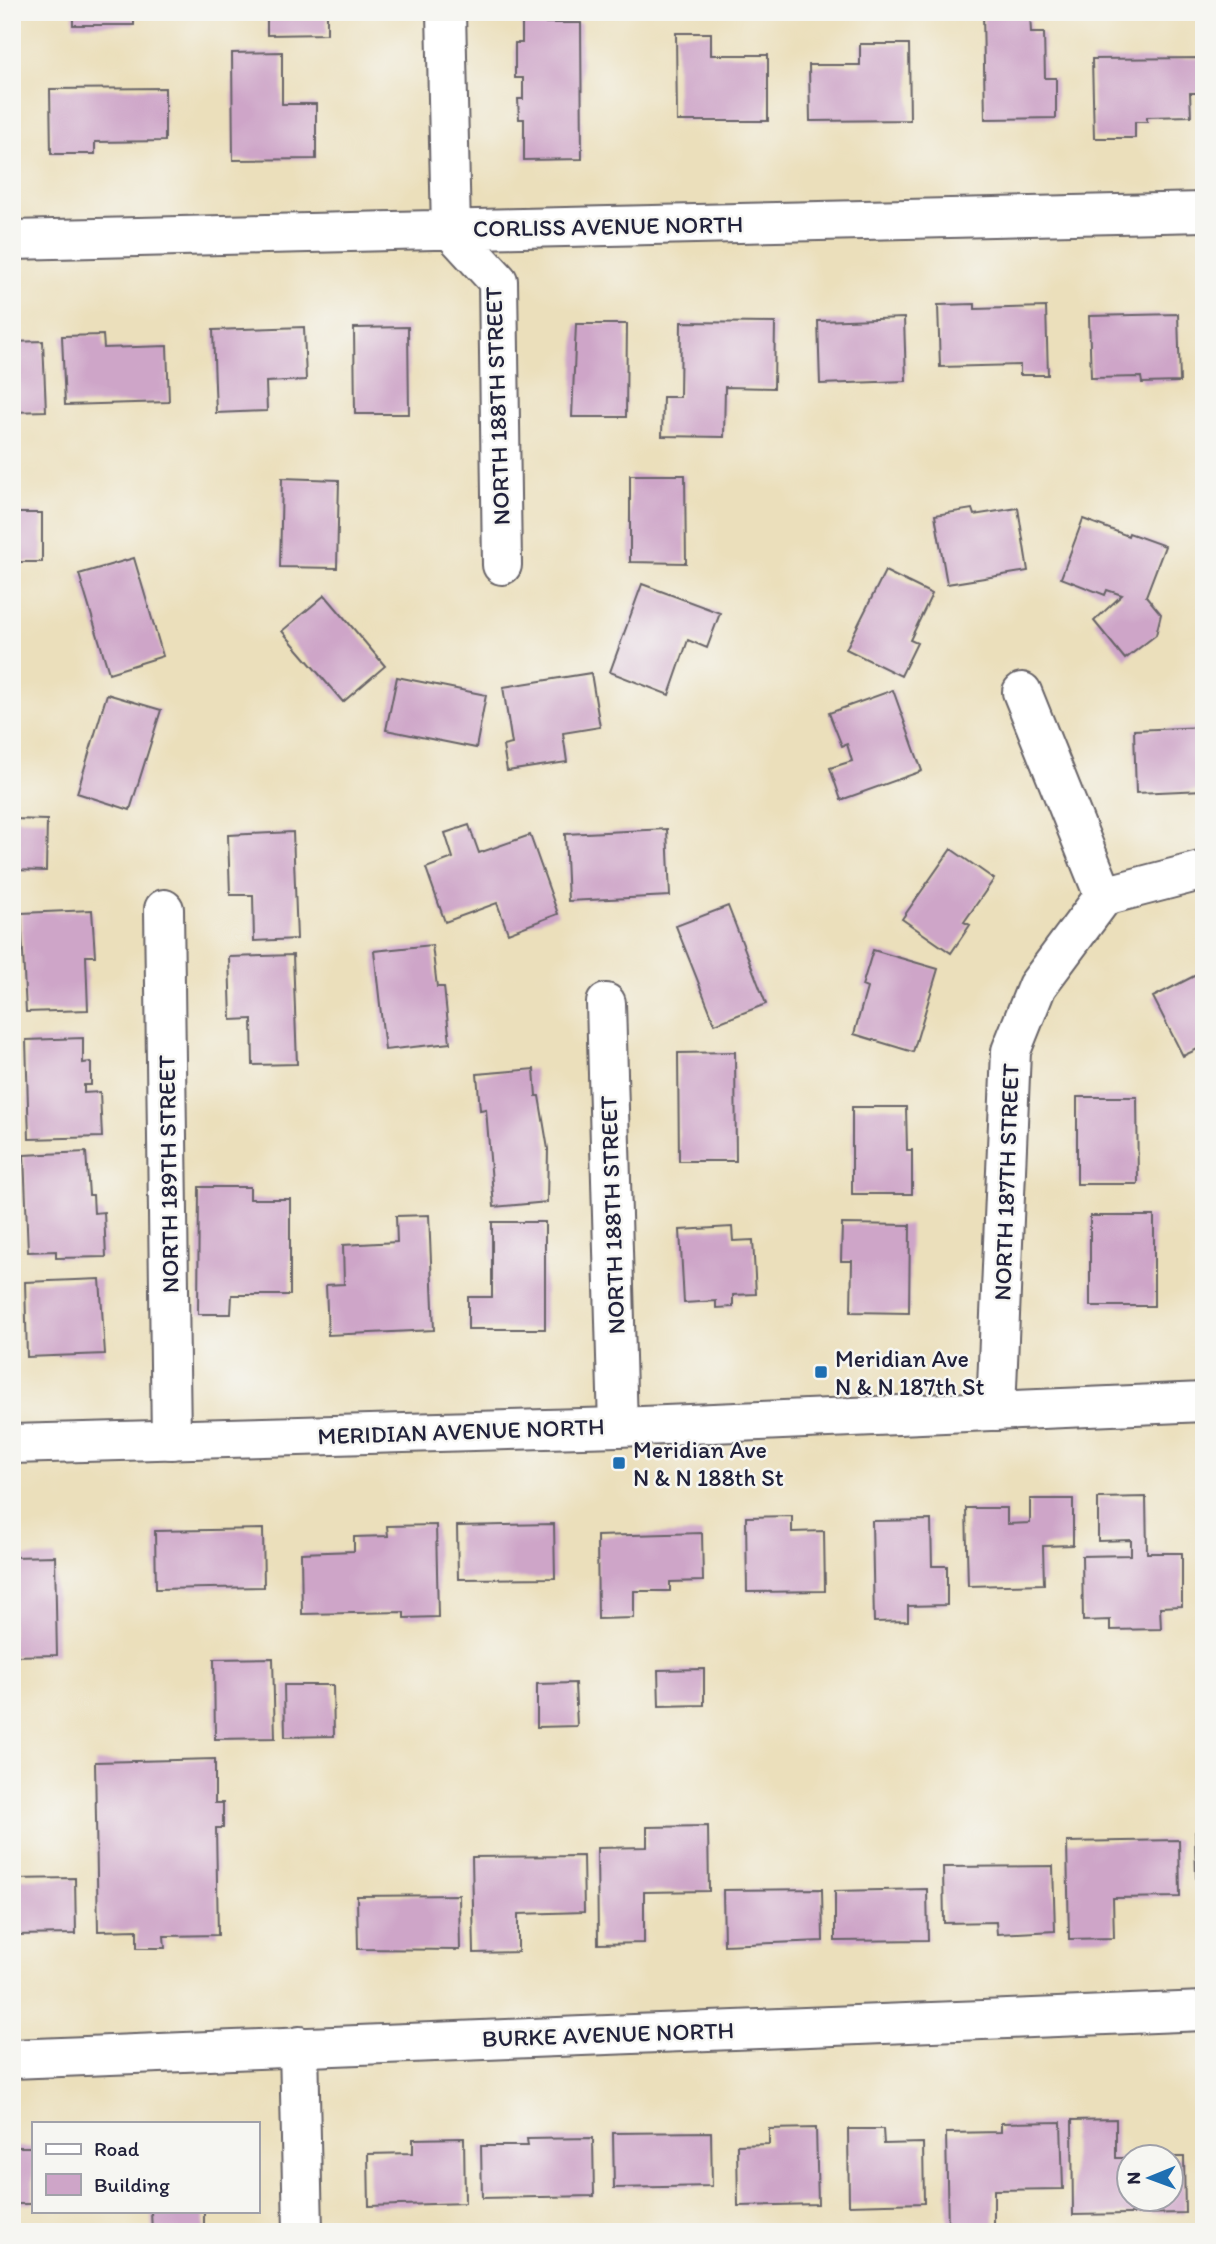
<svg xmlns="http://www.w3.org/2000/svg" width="1216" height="2244" font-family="Itim,sans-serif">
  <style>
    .building { fill: #cea5c8 }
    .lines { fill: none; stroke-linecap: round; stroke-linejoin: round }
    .street-casing { stroke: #686468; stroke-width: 42 }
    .secondary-casing { stroke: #686468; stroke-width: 42 }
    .street { stroke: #fff; stroke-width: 38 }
    .secondary { stroke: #fff; stroke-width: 38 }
    .poi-dot { fill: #1f6fb2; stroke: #f6f6f2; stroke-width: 2.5 }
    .labels { text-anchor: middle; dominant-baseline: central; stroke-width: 5; stroke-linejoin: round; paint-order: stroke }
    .street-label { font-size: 24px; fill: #22223b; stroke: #f6f6f2 }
    .poi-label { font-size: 24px; fill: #22223b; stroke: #f6f6f2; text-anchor: start }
  </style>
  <rect width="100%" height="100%" fill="#f6f6f2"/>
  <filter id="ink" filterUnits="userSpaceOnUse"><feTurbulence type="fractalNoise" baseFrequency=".0143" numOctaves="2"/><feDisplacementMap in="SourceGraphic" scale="14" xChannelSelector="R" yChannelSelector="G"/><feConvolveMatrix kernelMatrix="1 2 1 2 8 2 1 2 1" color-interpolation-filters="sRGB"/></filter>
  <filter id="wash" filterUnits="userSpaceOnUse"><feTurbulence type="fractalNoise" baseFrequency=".00686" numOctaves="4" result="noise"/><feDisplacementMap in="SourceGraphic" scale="28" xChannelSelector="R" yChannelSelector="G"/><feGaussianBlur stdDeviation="1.57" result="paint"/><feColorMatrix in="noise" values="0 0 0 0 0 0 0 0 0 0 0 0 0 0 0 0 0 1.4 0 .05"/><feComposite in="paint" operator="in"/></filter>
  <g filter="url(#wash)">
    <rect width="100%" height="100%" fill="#ebdfbb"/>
    <g id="blocks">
      <!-- building -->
      <path class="building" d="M73,12H134V25H73Z
        M267,12H327V34L267,35Z
        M983,12H1030L1031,33H1044L1045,78H1056V118L985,119Z
        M522,23H581L582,159L524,160V119H519L518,99H523V78H515V43H522Z
        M676,33H711V55H768V121H677Z
        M860,44H909L910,120L810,121L809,65H860Z
        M282,52V104H316V159L233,160L232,53Z
        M1200,58V93H1190L1191,116L1147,117V122H1135V138H1094L1092,59Z
        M165,88V141L95,142V154H51L50,89Z
        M975,304V309L1046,307L1048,375H1020V365L940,367L938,305Z
        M1178,314L1180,382L1142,383L1141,377L1091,378L1089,316Z
        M904,318L906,381L820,384L818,321Z
        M681,322L775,323L774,388L725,387L724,437L662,436L663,397H680Z
        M576,324H627L626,417H572Z
        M304,327L306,380L266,382L267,411L216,413L213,330Z
        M408,327L409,414H355L354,328Z
        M103,335L104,348L167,346L169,402L65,405L62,336Z
        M43,341L46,411L12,412V342Z
        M630,475H685L686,563L630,562Z
        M282,478L339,480L337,568L280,567Z
        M1018,508L1028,571L947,584L935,515L972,509L974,515Z
        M12,513H42V562H12Z
        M1083,519L1128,536L1129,533L1165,546L1146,596L1161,614L1156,635L1125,659L1094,621L1122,595L1107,590L1105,595L1061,578Z
        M134,558L163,656L109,673L79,574Z
        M885,571L932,594L910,640L917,643L901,676L846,649Z
        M642,584L720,613L707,648L688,640L669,695L610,672Z
        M325,595L385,666L343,702L282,631Z
        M591,673L600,727L563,733L567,762L507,771L503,746L512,744L503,687Z
        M397,677L486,695L476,748L386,730Z
        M893,690L922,771L841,800L830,768L852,761L847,744L842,746L829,713Z
        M107,694L161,710L130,810L77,793Z
        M1204,727V790L1136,793L1134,730Z
        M12,819L47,820L46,871L12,870Z
        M469,825L479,853L530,835L558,914L508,933L497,903L445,922L426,868L453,858L445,833Z
        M667,829L670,896L568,901L565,834Z
        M293,832L297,939L254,941L253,895H230L228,835Z
        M951,849L994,879L964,922L970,925L951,953L902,919Z
        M728,906L766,1004L715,1024L676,926Z
        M92,910L95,956H86L88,1010L26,1012L21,913Z
        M432,945L437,987H444L450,1043L385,1050L374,951Z
        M873,950L938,969L913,1052L854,1034L867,988L862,986Z
        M293,955L297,1064L253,1065L252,1019L231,1020L229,957Z
        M1204,971V1046L1183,1056L1153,997Z
        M83,1038V1063L91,1062V1085H84V1093L100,1092L102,1137L29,1139L26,1040Z
        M735,1052L736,1161H679L678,1053Z
        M534,1069L536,1096H539L548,1149L547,1202L494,1207L486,1109L480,1110L477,1074Z
        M1077,1097H1137L1138,1184H1077Z
        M852,1107H906L907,1150H912V1194H852Z
        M86,1152L89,1195H93L94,1213L104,1212L106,1257L56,1258V1251L28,1252L24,1155Z
        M199,1187H250V1199H290V1295H232L231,1314H198Z
        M429,1215L434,1330L328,1335L326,1285L344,1284L343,1245L397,1242L396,1216Z
        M1090,1216H1154V1306H1090Z
        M492,1222H545V1329H468V1297H492Z
        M842,1224L910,1225L909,1313L851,1312L852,1261H841Z
        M732,1227L733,1241L753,1240L756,1294L733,1295V1307L716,1308V1301L684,1303L680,1230Z
        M100,1279L105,1354L27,1357L25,1282Z
        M1146,1497L1147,1553H1182V1606L1160,1607L1161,1629L1110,1630V1620L1083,1621L1082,1556L1131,1555V1540L1098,1541V1498Z
        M1030,1499H1073V1545L1043,1546L1044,1584L968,1586L966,1508H1007V1524L1030,1523Z
        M792,1516V1532L824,1531L825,1591L747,1592L746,1517Z
        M931,1520L932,1566H947V1605L908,1606V1621L874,1622L872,1521Z
        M554,1524L555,1578L458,1579L457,1526Z
        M436,1525L438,1617L404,1618V1612L302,1614L301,1553L354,1551V1537L388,1536L387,1526Z
        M263,1529L264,1587L156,1589L155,1531Z
        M702,1533L703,1581L670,1582V1591H634V1618L598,1619L597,1536Z
        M55,1556L57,1655L12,1656V1557Z
        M273,1658L275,1738L215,1739L214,1659Z
        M704,1669V1705L659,1706L658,1670Z
        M575,1683L577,1726L537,1727V1684Z
        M284,1685H333L334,1736L285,1737Z
        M215,1759V1803H223V1828H216L218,1935L164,1936L165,1948H137V1930L98,1931L95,1762Z
        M708,1826L709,1891L644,1892V1943L598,1944L597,1848L647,1847V1827Z
        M1195,1832H1204V1878H1196Z
        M1179,1840L1180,1897L1113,1898L1114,1938L1069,1939L1067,1842Z
        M583,1856L584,1912L518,1914V1952L474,1953L472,1857Z
        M1053,1866L1055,1931L997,1934L996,1922L944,1923L943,1867Z
        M75,1878L76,1934L12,1935V1879Z
        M822,1889L823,1941L724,1945L723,1890Z
        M927,1889L928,1940L835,1941V1891Z
        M459,1895L460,1950L358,1949L357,1896Z
        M1116,2119V2158H1128V2198H1170V2157H1184L1185,2213L1073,2215L1072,2120Z
        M1061,2122L1063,2189L994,2190V2228L948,2229L946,2133L1001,2132V2123Z
        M816,2128L818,2204L738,2206L737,2145L769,2144V2129Z
        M848,2129H883L884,2144L923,2143L924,2203L849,2205Z
        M711,2132L712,2186L614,2188L613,2133Z
        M464,2138L465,2203L369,2206L368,2154L413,2153V2139Z
        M593,2138L594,2196L482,2198L481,2146H528L527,2139Z
        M12,2147H33V2204H12Z
        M151,2211H204V2232H152Z"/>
    </g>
  </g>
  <g filter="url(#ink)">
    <use href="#blocks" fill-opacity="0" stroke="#686468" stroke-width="2"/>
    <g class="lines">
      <!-- street casing -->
      <g class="street-casing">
        <path id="street" d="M446,12L451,230L498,281L502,565
          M12,240L1204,212
          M1022,692L1104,896
          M1104,896L1204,870
          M164,909L171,1440
          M606,1003L618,1427
          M996,1411L1011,1051L1037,986L1104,896
          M299,2046L303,2232
          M12,2059L1204,2011"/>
      </g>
      <!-- secondary casing -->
      <g class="secondary-casing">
        <path id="secondary" d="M12,1444L618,1427L1204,1402"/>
      </g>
      <!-- street -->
      <use href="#street" class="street"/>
      <!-- secondary -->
      <use href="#secondary" class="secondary"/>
    </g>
  </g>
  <!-- markers -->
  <g class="poi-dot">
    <rect x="814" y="1365" width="14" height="14" rx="3.5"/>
    <rect x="612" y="1456" width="14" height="14" rx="3.5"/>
  </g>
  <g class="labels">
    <!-- street labels -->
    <g class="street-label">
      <text transform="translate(608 226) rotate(-1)">CORLISS AVENUE NORTH</text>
      <text transform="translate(497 406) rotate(-92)">NORTH 188TH STREET</text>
      <text transform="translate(168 1174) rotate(-91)">NORTH 189TH STREET</text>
      <text transform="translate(1006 1182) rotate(-88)">NORTH 187TH STREET</text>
      <text transform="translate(612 1215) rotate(-92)">NORTH 188TH STREET</text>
      <text transform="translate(461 1431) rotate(-2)">MERIDIAN AVENUE NORTH</text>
      <text transform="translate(608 2034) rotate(-2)">BURKE AVENUE NORTH</text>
    </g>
    <!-- poi labels -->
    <g class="poi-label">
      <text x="835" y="1358">Meridian Ave<tspan x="835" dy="28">N &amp; N 187th St</tspan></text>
      <text x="633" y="1449">Meridian Ave<tspan x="633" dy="28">N &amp; N 188th St</tspan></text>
    </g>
  </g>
  <!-- margin -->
  <rect width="1216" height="2244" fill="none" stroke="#f6f6f2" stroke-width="42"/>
  <!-- legend -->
  <rect x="32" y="2122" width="228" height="91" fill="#f6f6f2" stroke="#a1a1a9" stroke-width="2"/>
  <rect x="46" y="2144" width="35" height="10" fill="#ffffff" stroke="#a1a1a9" stroke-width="2"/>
  <text x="94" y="2156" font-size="21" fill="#22223b">Road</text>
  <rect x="46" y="2174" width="35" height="21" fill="#cea5c8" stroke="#a1a1a9" stroke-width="2"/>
  <text x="94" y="2192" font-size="21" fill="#22223b">Building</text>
  <!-- north arrow -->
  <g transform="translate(1150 2178) rotate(269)"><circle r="33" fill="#f6f6f2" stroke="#a1a1a9" stroke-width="2"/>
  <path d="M0-5L12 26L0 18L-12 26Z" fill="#1f6fb2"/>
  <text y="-10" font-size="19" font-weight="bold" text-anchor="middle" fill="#22223b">N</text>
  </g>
</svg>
